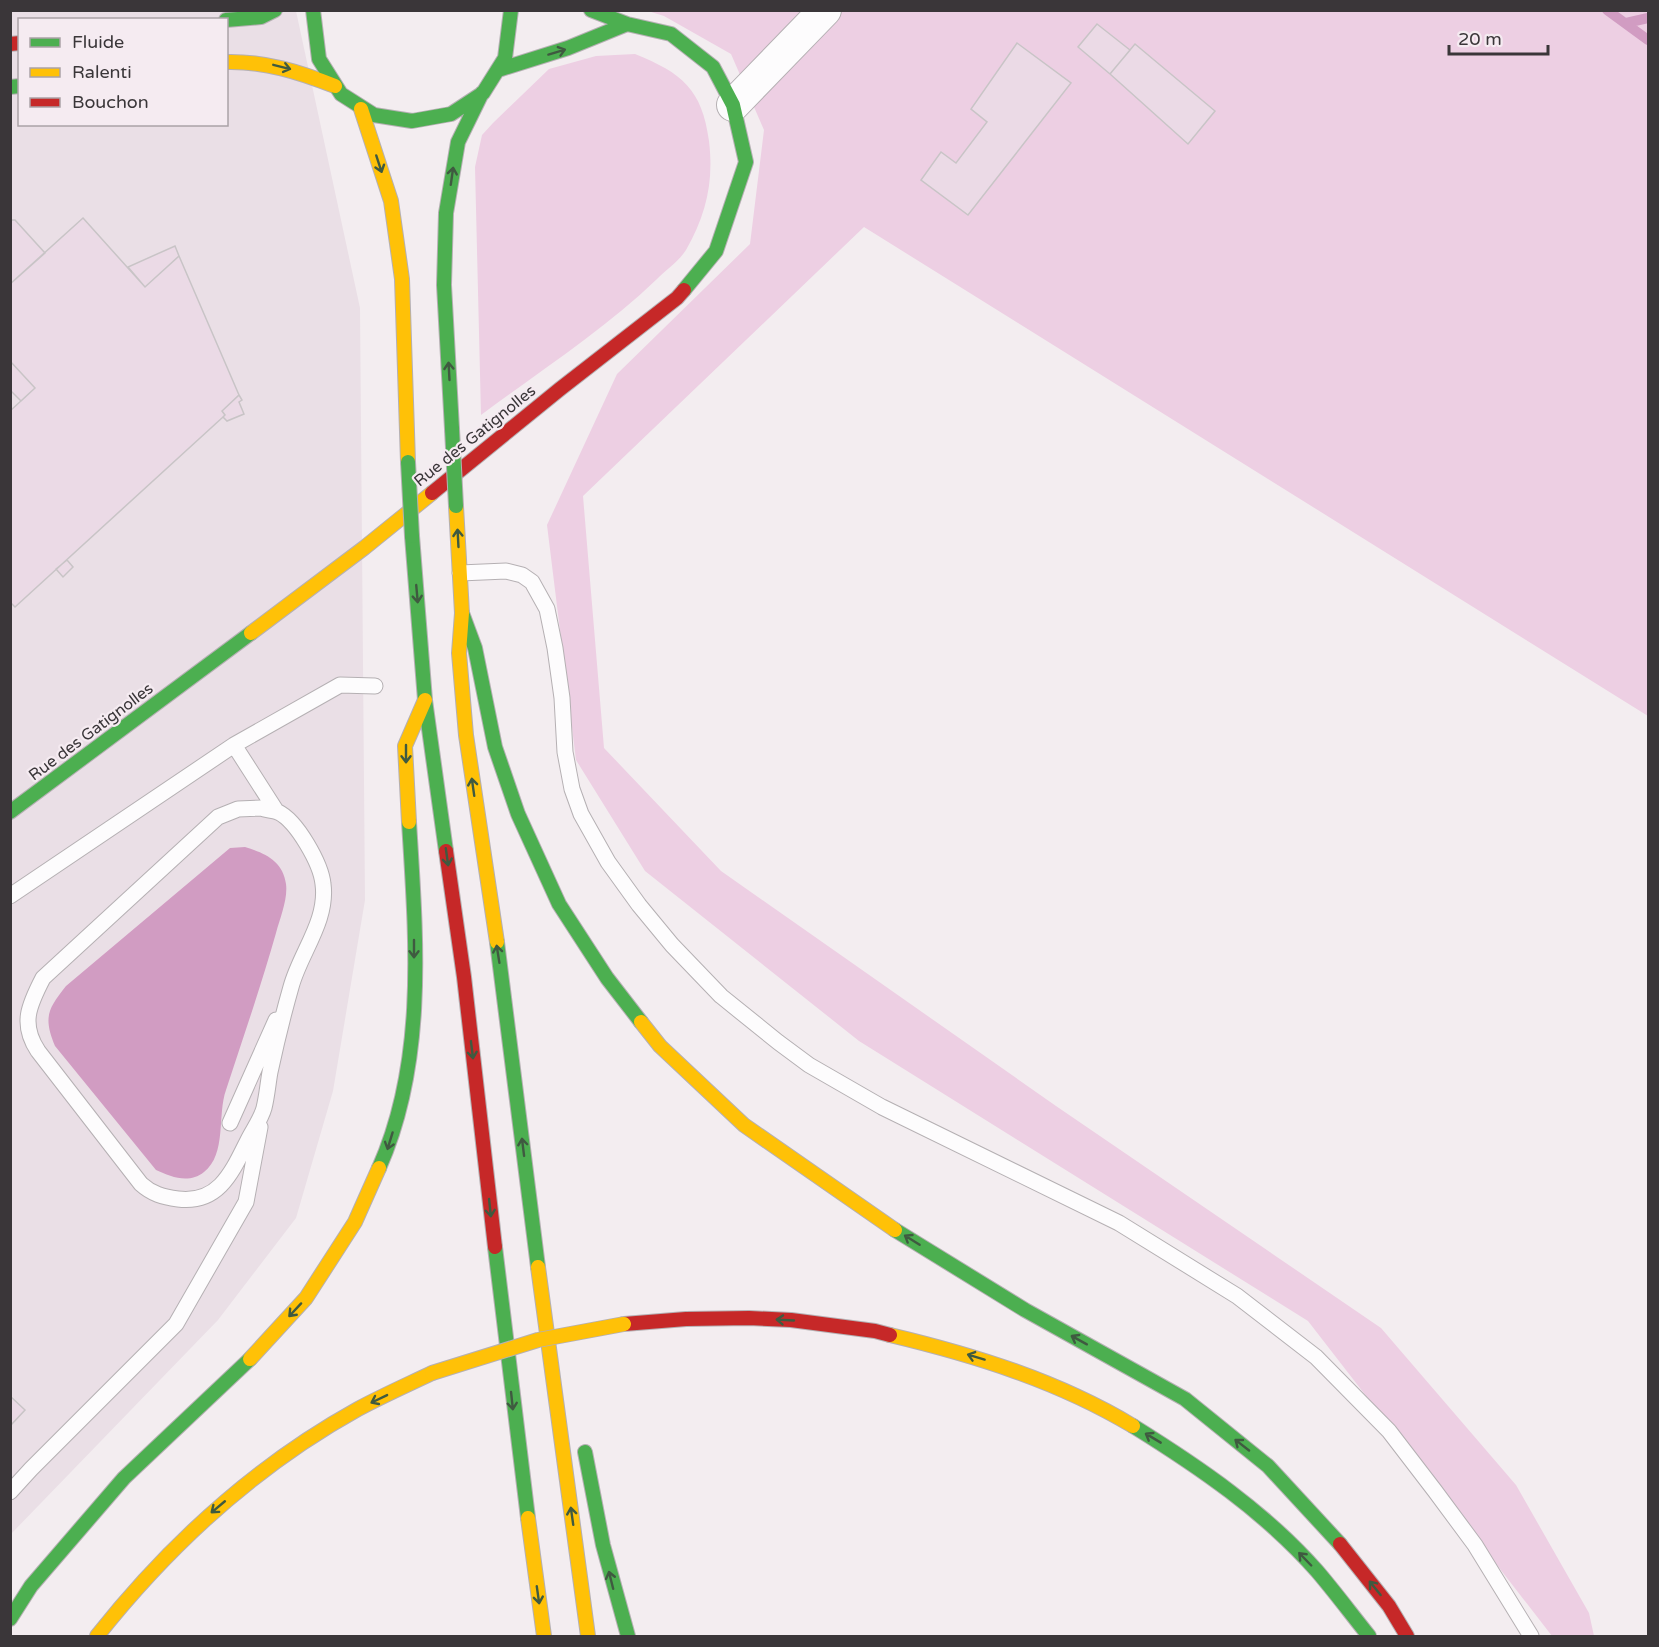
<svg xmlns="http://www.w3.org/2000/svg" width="1659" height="1647" font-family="'Varela Round',sans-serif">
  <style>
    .built { fill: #eadfe6; fill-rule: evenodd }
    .green { fill: #edcfe3 }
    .water { fill: #d19cc2 }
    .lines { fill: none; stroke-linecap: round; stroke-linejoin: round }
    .stream { stroke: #d19cc2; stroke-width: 10 }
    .building { fill: #ebdae6; stroke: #c8c4c6; stroke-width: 1.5 }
    .lane-casing { stroke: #b5b0b3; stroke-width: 17 }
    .street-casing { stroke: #b5b0b3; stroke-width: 34 }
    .fast-casing { stroke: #b5b0b3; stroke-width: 16 }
    .slow-casing { stroke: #b5b0b3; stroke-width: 16 }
    .jam-casing { stroke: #b5b0b3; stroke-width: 16 }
    .lane { stroke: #fdfcfd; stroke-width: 15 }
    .street { stroke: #fdfcfd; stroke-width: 32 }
    .fast { stroke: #4caf50; stroke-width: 14 }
    .slow { stroke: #ffc107; stroke-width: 14 }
    .jam { stroke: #c62828; stroke-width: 14 }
    .fast-bridge-casing { stroke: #b5b0b3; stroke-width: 16; stroke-linecap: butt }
    .slow-bridge-casing { stroke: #b5b0b3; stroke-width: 16; stroke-linecap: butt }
    .fast-bridge { stroke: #4caf50; stroke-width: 14 }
    .slow-bridge { stroke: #ffc107; stroke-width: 14 }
    .oneway { stroke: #3f5a40 }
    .labels { text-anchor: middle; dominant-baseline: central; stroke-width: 4.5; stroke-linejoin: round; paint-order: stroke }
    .street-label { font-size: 16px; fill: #3a3639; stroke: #f5ebf1 }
  </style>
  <rect width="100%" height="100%" fill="#f3edf0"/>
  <!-- built -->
  <path class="built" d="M11,11H296L360,308L365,900L333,1091L296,1218L218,1320L11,1534ZM20,20H226V124H20Z"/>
  <!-- green -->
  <path class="green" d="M648,11H1648V716L864,227L583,496L604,748L721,871L1056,1106L1381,1328L1516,1485L1589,1613L1594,1636H1552L1308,1321L859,1041L645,871L576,760L547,525L617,374L750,244L764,130L731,54L664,16Z
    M635,54C682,73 702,89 709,141C714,182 706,215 686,250C679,261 666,270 657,279C604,330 540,371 481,415L475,167L482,135L493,123L549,69L596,56Z"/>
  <!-- water -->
  <path class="water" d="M245,847C265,853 283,861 286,884C288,899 280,918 276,933C261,986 243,1038 226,1090C217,1115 227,1154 204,1172C189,1184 171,1177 156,1170L55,1046C43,1017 48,1009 66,986L230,848Z"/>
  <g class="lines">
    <!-- stream -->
    <path class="stream" d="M1607,10L1648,40
      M1626,23L1648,18"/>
  </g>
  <!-- building -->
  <path class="building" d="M1097,24L1130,50L1110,74L1078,47Z
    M1017,43L1071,83L968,215L921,180L941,152L956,163L987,122L971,109Z
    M1135,44L1215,111L1188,144L1110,74Z
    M83,218L145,287L179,256L239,395L222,411L225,415L223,417L15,607L10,602V411L35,388L10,361V284Z
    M10,220H15L45,253L10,284Z
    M175,246L179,256L145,287L128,267Z
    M10,361L35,388L21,401L10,390Z
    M239,395L242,400L239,402L244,414L227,421L223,417L225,415L222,411Z
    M67,560L73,567L63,577L56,569Z
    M10,1396L25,1410L10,1426Z"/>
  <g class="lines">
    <!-- lane casing -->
    <g class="lane-casing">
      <path id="lane" d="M460,573L506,571L522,575L532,582L547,609L555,648L562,698L565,752L572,789L581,814L608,862L639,905L672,945L721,996L778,1042L809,1065L882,1107L1119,1223L1237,1296L1316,1357L1389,1431L1435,1491L1475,1545L1531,1636
        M234,745L277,812
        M261,808C266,810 273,810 278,812C297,821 321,864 323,884C328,921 300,953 291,987C283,1015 276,1044 270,1072C268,1083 267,1096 264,1108C261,1119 253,1130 248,1140C232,1172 219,1204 178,1199C163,1197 152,1194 141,1184L38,1051C20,1024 29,1005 43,978L218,817L238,809Z
        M10,896L234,745L340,685L375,686
        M230,1123L276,1020
        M10,1492L31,1469L176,1324L246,1202L260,1127"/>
    </g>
    <!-- street casing -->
    <g class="street-casing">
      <path id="street" d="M733,105L825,10"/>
    </g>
    <!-- fast casing -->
    <g class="fast-casing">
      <path id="fast" d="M313,10L319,59L341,94L374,115L412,121L451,114L483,93L505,58L511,10
        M591,10L627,24L671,34L713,67L733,105L746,162L716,251L684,290
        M226,20L261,17L275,10
        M501,69L568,48L627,24
        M10,87L20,86
        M452,429L444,285L446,213L458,142L482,93
        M412,536L425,700L446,851
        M462,613L475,648L495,747L518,814L559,904L607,978L641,1022
        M10,812L251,633
        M497,942L538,1267
        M379,1168C427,1060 416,937 409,822
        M895,1230L1025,1310L1185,1399L1268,1466L1340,1544
        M495,1247L528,1518
        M1133,1426C1199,1467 1265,1512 1317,1571C1335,1592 1352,1615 1369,1636
        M585,1452L603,1545L628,1636
        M10,1619L31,1586L124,1478L250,1359"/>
    </g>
    <!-- slow casing -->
    <g class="slow-casing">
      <path id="slow" d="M226,62C265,61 299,72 335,86
        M361,109L391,201L402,279L408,462
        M456,506L462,613L459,653L466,735L497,942
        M251,633L364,548L432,493
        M409,822L405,746L425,700
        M641,1022L660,1046L744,1125L895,1230
        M538,1267L588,1636
        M890,1335C974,1355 1058,1381 1133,1426
        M250,1359L306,1298L355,1222L379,1168
        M528,1518L544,1636
        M97,1636C170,1544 255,1466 358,1409C382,1396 407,1385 432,1373"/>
    </g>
    <!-- jam casing -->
    <g class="jam-casing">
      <path id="jam" d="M10,44L20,43
        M432,493L560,389L677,298L684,290
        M446,851L464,977L495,1247
        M624,1324L686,1319L749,1318L791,1320L875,1331L890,1335
        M1340,1544L1389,1606L1407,1636"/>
    </g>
    <!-- lane -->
    <use href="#lane" class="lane"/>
    <!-- street -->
    <use href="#street" class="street"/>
    <!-- fast -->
    <use href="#fast" class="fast"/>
    <!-- slow -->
    <use href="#slow" class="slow"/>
    <!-- jam -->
    <use href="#jam" class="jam"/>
    <!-- fast-bridge casing -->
    <g class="fast-bridge-casing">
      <path id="fast-bridge" d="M452,429L456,506
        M408,462L412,536"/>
    </g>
    <!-- slow-bridge casing -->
    <g class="slow-bridge-casing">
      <path id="slow-bridge" d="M432,1373L538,1340L624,1324"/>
    </g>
    <!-- fast-bridge -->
    <use href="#fast-bridge" class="fast-bridge"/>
    <!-- slow-bridge -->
    <use href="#slow-bridge" class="slow-bridge"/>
  </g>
  <!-- one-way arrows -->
  <defs><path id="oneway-shaft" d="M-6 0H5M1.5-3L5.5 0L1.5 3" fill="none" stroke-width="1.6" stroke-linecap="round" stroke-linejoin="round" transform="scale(1.5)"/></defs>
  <g class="oneway">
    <use href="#oneway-shaft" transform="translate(557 52) rotate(-17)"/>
    <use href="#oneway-shaft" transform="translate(282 67) rotate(14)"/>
    <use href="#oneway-shaft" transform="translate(379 164) rotate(72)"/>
    <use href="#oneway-shaft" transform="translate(452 176) rotate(-82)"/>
    <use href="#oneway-shaft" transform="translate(449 371) rotate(-93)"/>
    <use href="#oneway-shaft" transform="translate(458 538) rotate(-93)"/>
    <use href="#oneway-shaft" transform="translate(417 594) rotate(85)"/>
    <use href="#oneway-shaft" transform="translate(406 754) rotate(90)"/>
    <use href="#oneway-shaft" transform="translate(473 787) rotate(-98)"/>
    <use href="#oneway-shaft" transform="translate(447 857) rotate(82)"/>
    <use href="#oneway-shaft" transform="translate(414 949) rotate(90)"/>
    <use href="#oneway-shaft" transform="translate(498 954) rotate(-99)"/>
    <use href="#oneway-shaft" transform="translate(472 1050) rotate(83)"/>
    <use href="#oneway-shaft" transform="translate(390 1141) rotate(107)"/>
    <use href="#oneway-shaft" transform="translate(523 1147) rotate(-97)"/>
    <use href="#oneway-shaft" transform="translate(490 1208) rotate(84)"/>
    <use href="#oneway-shaft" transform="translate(912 1240) rotate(-148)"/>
    <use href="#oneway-shaft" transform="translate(295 1310) rotate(133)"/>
    <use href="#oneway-shaft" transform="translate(785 1320) rotate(-177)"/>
    <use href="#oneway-shaft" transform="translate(1079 1340) rotate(-151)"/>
    <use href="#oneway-shaft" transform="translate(976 1357) rotate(-163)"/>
    <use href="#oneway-shaft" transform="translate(379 1399) rotate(154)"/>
    <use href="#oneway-shaft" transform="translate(512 1401) rotate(84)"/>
    <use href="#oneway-shaft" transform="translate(1153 1438) rotate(-149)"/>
    <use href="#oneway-shaft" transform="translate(1242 1445) rotate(-142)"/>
    <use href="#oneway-shaft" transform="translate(218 1507) rotate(140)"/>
    <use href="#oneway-shaft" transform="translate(572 1516) rotate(-98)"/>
    <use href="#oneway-shaft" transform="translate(1305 1559) rotate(-134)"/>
    <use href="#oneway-shaft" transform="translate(611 1580) rotate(-104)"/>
    <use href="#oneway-shaft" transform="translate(1375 1588) rotate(-129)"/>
    <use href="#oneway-shaft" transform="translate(538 1595) rotate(82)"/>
  </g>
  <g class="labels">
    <!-- street labels -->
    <g class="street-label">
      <text transform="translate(475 436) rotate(-39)">Rue des Gatignolles</text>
      <text transform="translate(91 732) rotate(-37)">Rue des Gatignolles</text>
    </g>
  </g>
  <!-- border -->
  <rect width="1659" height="1647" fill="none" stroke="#3a3639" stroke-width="24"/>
  <!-- legend -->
  <rect x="18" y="18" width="210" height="108" fill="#f5ebf1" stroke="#aaa3a7" stroke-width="1.5"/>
  <rect x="30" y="38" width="30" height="9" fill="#4caf50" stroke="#aaa3a7" stroke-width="1.5"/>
  <text x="72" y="48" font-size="18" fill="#3a3639">Fluide</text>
  <rect x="30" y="68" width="30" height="9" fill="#ffc107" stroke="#aaa3a7" stroke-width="1.5"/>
  <text x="72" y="78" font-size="18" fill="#3a3639">Ralenti</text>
  <rect x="30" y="98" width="30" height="9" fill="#c62828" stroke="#aaa3a7" stroke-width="1.5"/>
  <text x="72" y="108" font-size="18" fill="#3a3639">Bouchon</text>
  <!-- scale -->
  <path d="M1449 45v9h99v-9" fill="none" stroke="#3a3639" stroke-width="3"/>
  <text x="1458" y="45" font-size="18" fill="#3a3639" stroke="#f5ebf1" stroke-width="4.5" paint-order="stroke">20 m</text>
</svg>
